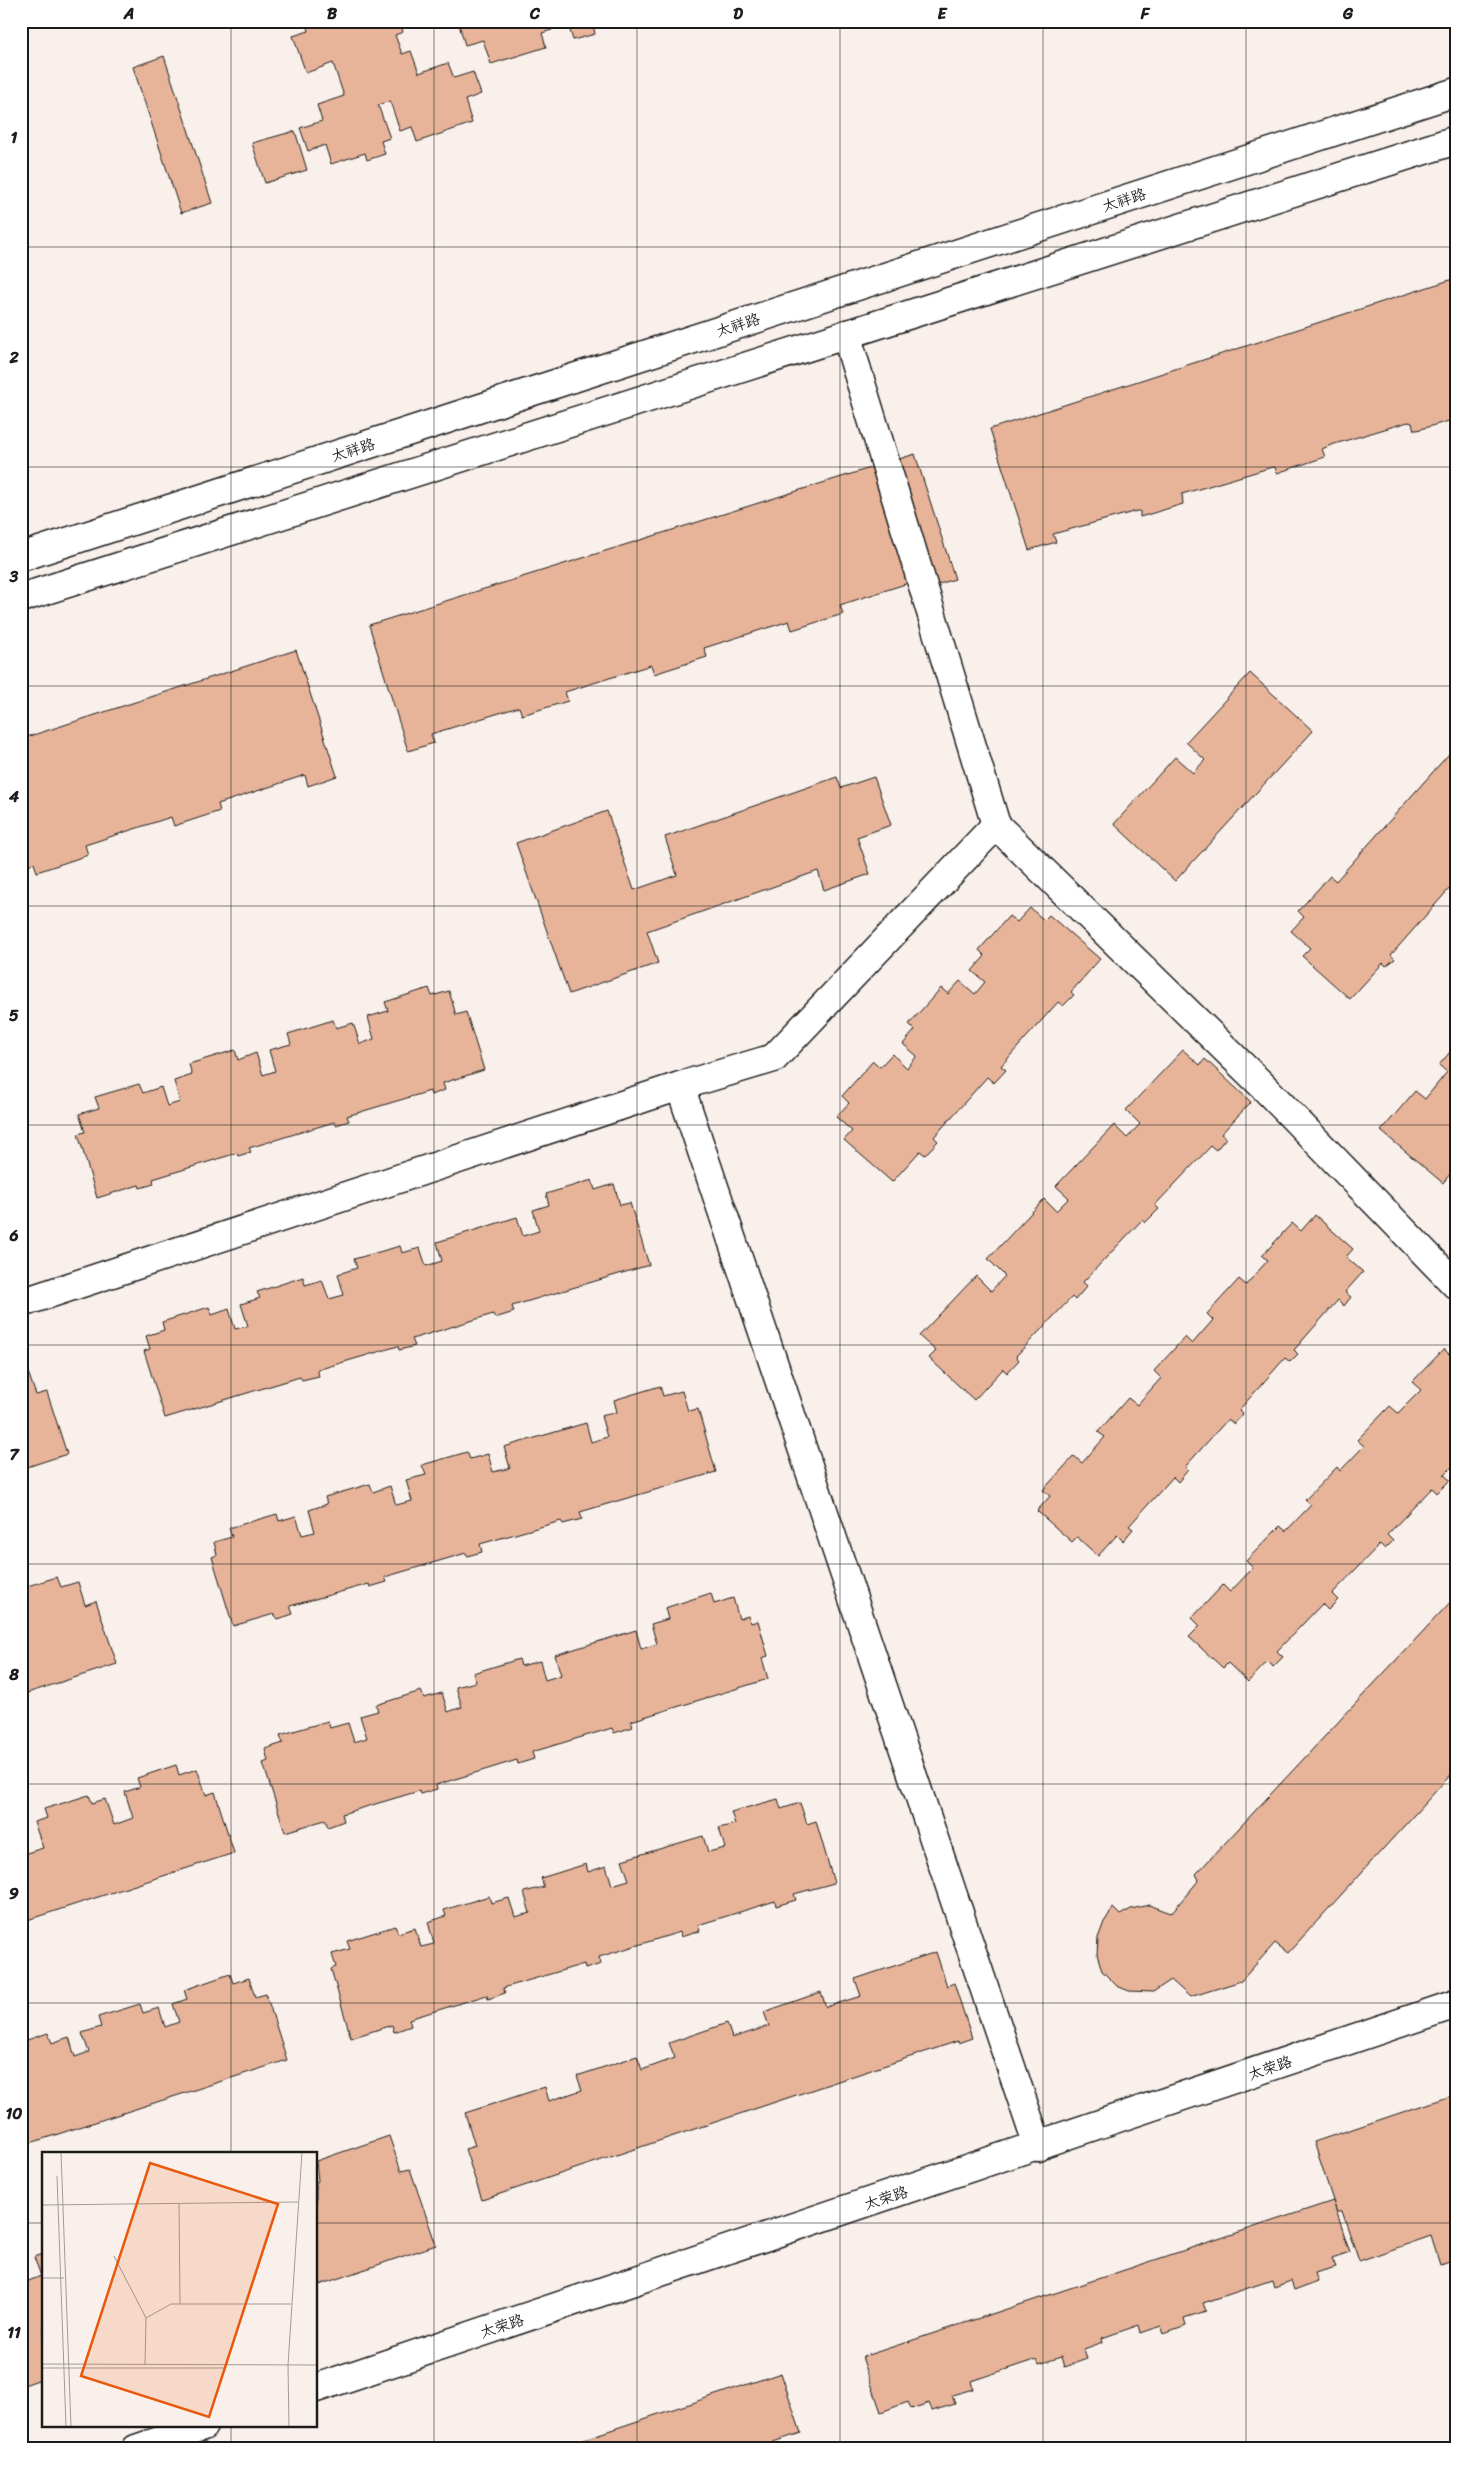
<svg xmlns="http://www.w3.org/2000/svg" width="1477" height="2470" font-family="Sriracha,'LXGW WenKai TC',sans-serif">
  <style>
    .building { fill: #e7b499; stroke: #1c1c1c }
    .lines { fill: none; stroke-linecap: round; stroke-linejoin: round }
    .street-casing { stroke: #1c1c1c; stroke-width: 31 }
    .secondary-casing { stroke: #1c1c1c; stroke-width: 31 }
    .street { stroke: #fff; stroke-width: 28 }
    .secondary { stroke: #fff; stroke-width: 28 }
    .grid { fill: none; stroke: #1c1c1c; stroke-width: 1; stroke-opacity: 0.55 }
    .labels { text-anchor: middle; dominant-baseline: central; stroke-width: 4; stroke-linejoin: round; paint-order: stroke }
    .street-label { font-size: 15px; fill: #1c1c1c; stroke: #fff }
    .inset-road { fill: none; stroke: #a19b98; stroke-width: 1 }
    .view { fill: #e8590c; fill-opacity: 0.15; stroke: #e8590c; stroke-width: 2.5 }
    .inset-edge { fill: none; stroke: #1c1c1c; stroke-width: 2.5 }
    .neatline { fill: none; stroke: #1c1c1c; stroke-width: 2 }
    .grid-label { font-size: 16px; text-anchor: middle; font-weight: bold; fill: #1c1c1c }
  </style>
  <rect width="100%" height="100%" fill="#faf0eb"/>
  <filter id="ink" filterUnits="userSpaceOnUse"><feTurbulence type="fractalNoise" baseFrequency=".02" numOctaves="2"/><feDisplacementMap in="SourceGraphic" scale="10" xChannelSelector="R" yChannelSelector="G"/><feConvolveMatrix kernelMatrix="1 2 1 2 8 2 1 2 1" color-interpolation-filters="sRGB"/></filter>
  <g filter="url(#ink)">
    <!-- building -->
    <path class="building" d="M306,21H400L403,32L395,35L402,54L411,51L419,73L448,63L454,78L473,72L481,94L465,100L472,123L417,142L412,127L400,131L390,101L378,105L390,138L381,141L385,154L367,160L365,153L331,164L325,145L308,151L300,128L322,121L317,105L344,96L333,63L306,73L293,36L309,31Z
      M458,21H550L552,30L542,33L546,47L491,64L483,40L465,45Z
      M558,21H602L593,24L595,34L573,40L568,24L560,27Z
      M164,56L212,203L181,213L133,67Z
      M295,131L307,170L265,183L252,143Z
      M1456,278V419L1417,430H1414L1412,423L1408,422L1331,445L1322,449L1325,457L1277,473L1275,467L1269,468L1182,494L1183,504L1140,517V511H1137L1053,534L1056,542L1029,550L990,429Z
      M915,454L955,579L927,588L924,578L840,605L843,614L792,630L789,621L704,648L707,657L654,674L651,665L565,692L568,701L522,715L519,707L431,734L434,743L408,751L369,625Z
      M296,650L337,776L308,786L305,775L218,804L220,811L174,826L171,817L85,845L88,855L37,872L34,863L21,867V739Z
      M1250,673L1313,731L1175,881L1114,824L1175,757L1193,773L1205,760L1186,742Z
      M1456,746V893L1454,894L1449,889L1391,955L1395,959L1386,966L1383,963L1350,999L1302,956L1310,948L1291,931L1304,917L1298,911L1330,876L1336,881Z
      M837,777L841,788L874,777L891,825L857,837L870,874L824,890L818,871L647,931L658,963L569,994L516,843L607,811L634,890L677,875L665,837Z
      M1030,908L1044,920L1049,915L1100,959L1071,992L1074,995L1063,1006L1058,1002L1001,1066L1006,1070L994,1083L987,1077L934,1137L938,1141L925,1155L920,1151L892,1182L844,1140L852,1131L836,1117L849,1103L842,1096L873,1061L880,1067L892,1054L907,1068L917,1056L903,1044L915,1030L909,1024L941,988L948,994L960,981L975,994L985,982L972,971L985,956L979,950L1009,916L1017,922Z
      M429,988L432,996L449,991L456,1015L466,1012L484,1070L443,1083L445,1090L431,1095L430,1091L347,1116L349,1121L336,1125L334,1122L249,1148L251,1152L238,1156L237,1153L153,1179L154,1184L140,1188L139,1185L97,1198L78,1134L85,1132L79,1114L99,1108L95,1097L139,1084L143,1093L161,1087L167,1106L180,1102L174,1081L192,1075L189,1064L235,1050L238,1060L256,1053L263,1075L275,1071L269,1050L291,1044L288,1034L333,1020L336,1028L353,1023L360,1044L374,1039L368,1017L388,1011L385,1002Z
      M1456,1045V1170L1454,1169L1443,1183L1381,1131L1415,1091L1425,1099L1447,1072L1439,1065Z
      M1183,1050L1200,1065L1205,1059L1251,1102L1221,1134L1226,1138L1216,1150L1211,1146L1155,1205L1159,1209L1145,1223L1142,1220L1083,1282L1087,1286L1075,1300L1072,1297L1016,1356L1019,1360L1007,1373L1003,1369L974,1400L929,1358L936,1351L919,1336L976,1276L991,1291L1005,1276L988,1259L1044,1199L1056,1211L1069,1198L1056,1186L1114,1125L1127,1138L1140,1124L1126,1110Z
      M592,1180L595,1190L614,1184L620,1205L630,1203L649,1265L512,1306L514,1312L495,1318L493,1314L412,1339L415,1346L399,1350L398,1346L317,1370L319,1376L302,1380L300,1377L165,1418L144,1351L150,1349L146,1336L164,1330L162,1322L209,1307L212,1315L229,1309L235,1329L248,1326L241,1304L260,1298L257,1292L303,1277L305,1285L322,1280L329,1299L344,1295L338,1274L357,1268L354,1259L400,1246L402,1253L420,1248L426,1266L442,1261L437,1242L517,1217L523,1236L539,1231L533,1210L549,1205L546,1194Z
      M1315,1215L1353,1249L1346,1257L1363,1272L1345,1292L1351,1297L1344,1306L1338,1300L1294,1350L1298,1354L1290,1362L1285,1358L1239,1410L1243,1414L1234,1424L1228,1419L1185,1467L1188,1470L1178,1482L1173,1477L1129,1526L1133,1529L1123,1541L1117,1535L1098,1556L1077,1537L1072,1542L1037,1511L1050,1496L1043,1490L1074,1456L1082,1463L1105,1437L1098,1432L1128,1398L1137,1405L1161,1378L1154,1371L1185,1337L1192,1344L1213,1320L1207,1314L1239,1279L1246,1285L1268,1260L1262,1256L1292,1223L1301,1231Z
      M1456,1348V1463L1444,1475L1450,1480L1437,1493L1432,1488L1387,1535L1393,1541L1385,1549L1380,1544L1332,1594L1338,1600L1328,1610L1322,1604L1277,1651L1283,1657L1273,1667L1268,1661L1248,1682L1228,1663L1223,1668L1189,1637L1200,1626L1192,1618L1223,1585L1230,1592L1253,1568L1246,1561L1280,1526L1286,1531L1311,1505L1305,1500L1337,1467L1340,1471L1364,1446L1357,1440L1390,1406L1398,1413L1421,1390L1412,1382L1444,1349L1449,1354Z
      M28,1372L36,1395L47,1392L67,1454L21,1469V1374Z
      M660,1386L663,1396L682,1391L688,1411L698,1409L716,1472L580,1512L582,1519L563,1524L561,1521L480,1544L482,1552L467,1556L466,1553L385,1577L387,1582L370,1587L369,1584L290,1606L293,1614L278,1619L274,1614L233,1626L212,1557L217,1555L214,1542L232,1537L229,1528L277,1514L279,1521L296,1516L302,1535L315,1532L309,1510L327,1504L325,1497L370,1484L373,1492L390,1486L396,1505L412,1501L406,1480L426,1475L422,1465L467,1452L470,1459L488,1454L493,1472L510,1468L504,1447L586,1423L591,1442L607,1437L601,1416L617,1412L614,1400Z
      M57,1577L61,1587L78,1582L85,1605L96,1601L117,1664L21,1695V1588Z
      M711,1593L714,1604L733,1598L739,1619L748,1616L751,1623L758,1621L768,1656L762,1658L768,1679L631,1721L633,1727L614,1733L612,1728L532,1752L534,1759L518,1764L517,1760L436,1785L437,1789L420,1794L419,1791L342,1814L344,1821L328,1827L325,1820L285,1832L263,1763L268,1761L265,1749L283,1743L280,1735L328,1721L330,1728L348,1723L354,1742L367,1738L360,1716L378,1711L376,1705L421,1691L424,1698L442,1693L448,1712L462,1707L456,1687L476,1682L473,1673L519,1659L521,1666L540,1661L545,1680L561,1675L555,1655L636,1630L641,1649L657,1644L651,1624L668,1619L665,1608Z
      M1456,1596V1769L1288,1953L1275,1943L1241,1981L1190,1997L1171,1980L1153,1992L1129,1991L1117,1986L1102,1971L1097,1954L1098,1938L1104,1922L1113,1908L1120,1915L1131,1909L1149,1905L1171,1913L1199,1880L1196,1874Z
      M176,1765L179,1775L197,1769L206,1795L215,1792L234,1853L21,1922V1849L23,1854L43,1848L34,1822L47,1818L44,1809L89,1795L92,1803L105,1799L114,1825L133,1818L125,1792L140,1787L137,1778Z
      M778,1799L781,1809L800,1803L807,1824L816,1821L834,1883L794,1894L796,1900L776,1906L775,1901L698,1925L700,1931L681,1937L680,1932L599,1957L601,1964L585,1969L584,1964L503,1988L505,1993L488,1999L487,1995L409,2019L411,2026L394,2032L392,2025L351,2038L331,1969L336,1967L332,1954L350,1949L347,1941L395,1926L398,1933L415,1928L421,1947L434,1944L428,1922L446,1916L444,1910L489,1896L491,1903L509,1898L515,1917L530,1913L524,1892L544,1887L541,1878L586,1864L588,1872L606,1866L612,1885L629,1880L622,1860L703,1836L708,1852L725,1848L719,1828L735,1824L731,1812Z
      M936,1952L947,1986L954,1983L972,2038L958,2043V2041L482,2200L465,2149L475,2146L465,2113L545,2087L549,2101L582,2090L577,2076L637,2056L642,2070L675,2058L669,2043L727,2023L732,2038L769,2026L764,2012L821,1992L826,2007L861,1996L855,1979Z
      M230,1974L233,1983L249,1978L255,1997L266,1994L287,2060L21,2146V2042L48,2033L52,2043L69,2037L75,2057L89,2052L82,2033L101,2027L98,2017L140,2004L143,2013L159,2008L165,2027L179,2022L173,2004L187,1999L184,1990Z
      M1456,2094V2269L1453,2270L1451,2261L1440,2265L1431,2236L1359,2261L1342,2211L1337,2213L1314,2142Z
      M389,2136L401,2171L410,2169L436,2245L316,2286V2182L318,2181L316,2161Z
      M1333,2201L1350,2252L1332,2258L1336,2267L1315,2273L1318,2282L1294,2291L1291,2281L1274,2287L1272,2280L1203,2303L1206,2311L1184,2318L1186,2326L1164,2334L1161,2326L1141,2333L1139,2325L1102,2338L1103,2342L1084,2349L1087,2359L1064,2367L1061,2357L1039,2364L1037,2359L971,2381L973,2389L952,2395L955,2404L932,2411L929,2403L911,2409L908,2402L881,2412L862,2357Z
      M44,2254V2378L21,2386V2284L41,2276L34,2257Z
      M781,2373L801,2433L770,2443L771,2449H554Z"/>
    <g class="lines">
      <!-- street casing -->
      <g class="street-casing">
        <path id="street" d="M846,334L996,825L1261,1084L1456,1285
          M680,1086L1038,2147
          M21,1303L680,1086L774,1058L996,825
          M316,2388L1456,2004
          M136,2449L203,2426"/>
      </g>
      <!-- secondary casing -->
      <g class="secondary-casing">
        <path id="secondary" d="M21,557L1456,92
          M21,598L1456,140"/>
      </g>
      <!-- street -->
      <use href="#street" class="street"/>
      <!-- secondary -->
      <use href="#secondary" class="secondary"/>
    </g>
  </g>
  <!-- grid -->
  <path class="grid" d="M231,21V2154M434,21V2449M637,21V2449M840,21V2449M1043,21V2449M1246,21V2449M21,247H1456M21,467H1456M21,686H1456M21,906H1456M21,1125H1456M21,1345H1456M21,1564H1456M21,1784H1456M21,2003H1456M21,2223H44M316,2223H1456M231,2426V2449"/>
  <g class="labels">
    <!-- street labels -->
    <g class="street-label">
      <text transform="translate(1124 200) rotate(-18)">太祥路</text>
      <text transform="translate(738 325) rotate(-18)">太祥路</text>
      <text transform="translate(353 450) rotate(-18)">太祥路</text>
      <text transform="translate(1270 2068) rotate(-19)">太荣路</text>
      <text transform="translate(886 2198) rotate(-18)">太荣路</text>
      <text transform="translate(502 2326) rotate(-18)">太荣路</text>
    </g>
  </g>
  <!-- overview -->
  <g transform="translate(42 2152)">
    <rect width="275" height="275" fill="#faf0eb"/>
    <path class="inset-road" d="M19,0L29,275M15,24L24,275M137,51L138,152M0,53L256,50M72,104L104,166L103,213M0,126H22M104,166L129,152H249M0,212L275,213M0,216H182M247,275L246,213L260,0"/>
    <path class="view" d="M108,11L236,52L167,265L39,224Z"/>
    <rect width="275" height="275" class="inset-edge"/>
  </g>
  <!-- margin -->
  <rect width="1477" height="2470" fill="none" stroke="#fff" stroke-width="55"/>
  <rect x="28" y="28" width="1422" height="2414" class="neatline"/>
  <g class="grid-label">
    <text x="129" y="19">A</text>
    <text x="332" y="19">B</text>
    <text x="535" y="19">C</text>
    <text x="738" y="19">D</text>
    <text x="942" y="19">E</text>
    <text x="1145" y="19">F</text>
    <text x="1348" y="19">G</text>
    <text x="14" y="143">1</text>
    <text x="14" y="363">2</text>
    <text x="14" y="582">3</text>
    <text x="14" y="802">4</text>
    <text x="14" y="1021">5</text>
    <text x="14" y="1241">6</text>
    <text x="14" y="1460">7</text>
    <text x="14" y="1680">8</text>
    <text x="14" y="1899">9</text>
    <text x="14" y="2119">10</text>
    <text x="14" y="2338">11</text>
  </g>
</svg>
